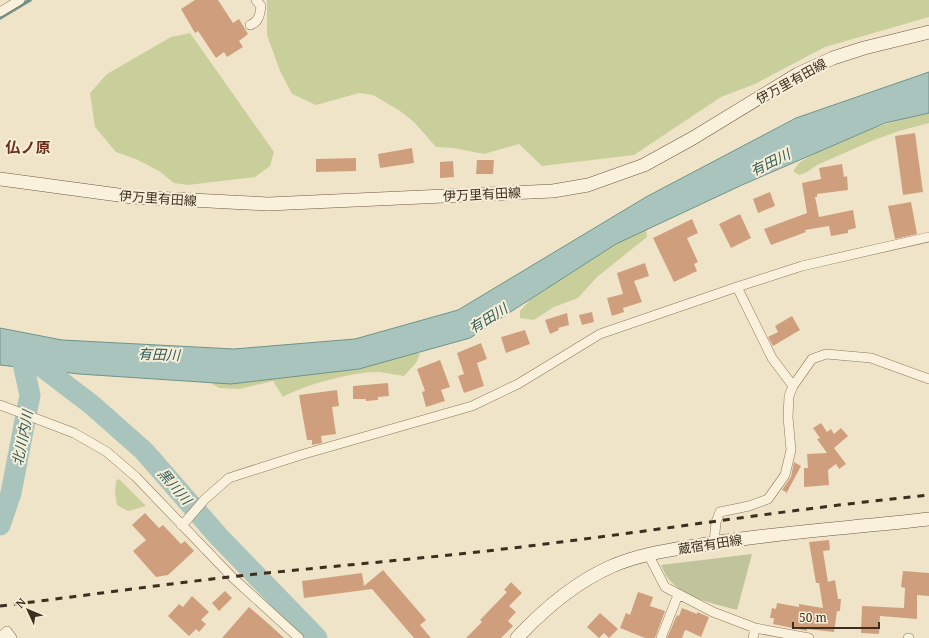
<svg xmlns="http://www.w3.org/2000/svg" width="929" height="638" font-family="'Noto Serif','Noto Sans JP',serif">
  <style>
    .green { fill: #c9cf9b }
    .cemetery { fill: #bfc49a }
    .water { fill: #a9c4bc; stroke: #6f938a }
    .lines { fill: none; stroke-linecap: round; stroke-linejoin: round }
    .stream { stroke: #6f938a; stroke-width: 3.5 }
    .river { stroke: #a9c4bc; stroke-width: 21 }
    .building { fill: #cf9f7d }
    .minor-casing { stroke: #8d765c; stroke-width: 10 }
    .secondary-casing { stroke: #6f573f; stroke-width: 14 }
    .minor { stroke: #faf1dc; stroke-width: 9 }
    .secondary { stroke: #faf1dc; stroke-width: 13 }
    .rail { stroke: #3d2e20; stroke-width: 3; stroke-dasharray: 7 7; stroke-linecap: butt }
    .labels { text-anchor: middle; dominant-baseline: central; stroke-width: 4; stroke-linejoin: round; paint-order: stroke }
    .street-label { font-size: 13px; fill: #3d2e20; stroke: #f7eed8 }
    .water-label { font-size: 14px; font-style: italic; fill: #2f5d5a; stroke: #f7eed8 }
    .quarter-label { font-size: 15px; font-weight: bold; fill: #6b2e1e; stroke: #f7eed8 }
  </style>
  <rect width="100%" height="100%" fill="#f0e4c8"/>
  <!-- green -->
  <path class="green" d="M267,0H929V17L825,47L755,84L721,97L634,155L542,166L519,144L484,154L454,148L436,147L414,122L400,111L373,95L359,93L316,105L292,94L280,71L267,35Z
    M190,33L274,152L270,166L255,177L188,185L174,183L159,171L138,160L116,152L95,127L90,93L107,74L171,37Z
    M929,112V123L899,131L874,140L817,165L807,172L799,175L793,171L800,162L816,153L857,134L886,124Z
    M646,228L647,237L597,277L578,298L554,307L534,320L520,318V311L530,300L583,260Z
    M406,350L420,354L416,363L404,376C396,375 387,373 379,372C356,371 303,385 283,397L273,381L239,389L219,388L199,376Z
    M119,479L146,506L128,511L117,505L115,492L116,481Z"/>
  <!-- cemetery -->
  <path class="cemetery" d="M752,554L737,610C713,603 684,599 668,578C665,575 663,569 661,565Z"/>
  <!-- water -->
  <path class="water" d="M929,72V113L885,123L742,185L616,244L470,338L359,369L231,384L79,374L0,365V328L62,340L234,349L355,339L458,310L646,197L796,118Z"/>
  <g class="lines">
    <!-- stream -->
    <path class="stream" d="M0,18L30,0"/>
    <!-- river -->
    <path class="river" d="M24,353L92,405L144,451L219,537L317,638
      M0,525L11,493L30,395L20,350"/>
  </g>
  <!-- building -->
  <path class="building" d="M195,0H218L233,23L239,19L248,34L239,41L243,47L227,57L224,52L216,58L198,31L195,33L181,9Z
    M915,133L923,192L903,195L895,136Z
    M412,148L414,163L380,168L378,154Z
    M356,158V171L316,172V159Z
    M477,160H494L493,174H476Z
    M453,161L454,177L440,178V162Z
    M842,164L844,177L847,176L848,190L817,194V197H815L819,217L853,210L856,228L848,230V233L831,236L829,226L805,230L806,232L771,245L764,229L807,213L802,183L821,179L819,168Z
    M770,192L775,206L758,213L753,199Z
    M911,202L917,234L895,239L888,206Z
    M740,214L751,238L731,248L719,224Z
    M692,219L698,233L687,238L698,262L694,264L697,271L674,282L653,238Z
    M645,263L649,276L634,281L642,302L623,308L624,312L612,316L607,298L623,294L617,273Z
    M592,312L594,322L582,325L579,315Z
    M567,313L569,325L558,328L559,330L550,334L545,320Z
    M792,316L800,330L773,346L768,337L778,332L775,326Z
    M525,330L530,344L506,353L501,337Z
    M481,343L487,359L477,363L484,386L464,393L458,376L464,374L457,353Z
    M440,360L450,387L441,390L445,401L426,407L422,392L425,391L417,369Z
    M388,383L389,396L378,397V400L366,401V399H353V386Z
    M337,390L339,406L332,407L336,434L321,436L322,443L312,445V440H307L299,395Z
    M821,423L827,432L831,429L834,434L841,428L848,436L834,448L846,464L839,469L836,464L828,470L829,485L804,487V468H808L807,454L827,453L817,439L820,438L813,428Z
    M794,462L801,466L786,494V492L782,490L791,477Z
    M145,513L159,528L163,525L181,544L185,541L194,551L168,575L156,577L133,551L146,540L132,525Z
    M829,540L830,550L823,551L828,582L835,580L838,599H841L840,611H837L834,632L807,629V631L773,624L774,618H770L772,608L776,609L777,603L799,607V604L823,608L819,583H816L809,542Z
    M383,570L426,620L420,625L431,638H414L372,589L304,598L302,581L362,573L364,586Z
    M903,571L929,573V596L917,595V619L880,616L879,634L861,633L862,606L904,608L905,588L901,587Z
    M511,582L522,593L509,606L516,612L508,621L513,626L501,638H466L482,622L480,620L507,592L504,590Z
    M225,591L232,598L219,611L212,603Z
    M638,592L653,597L650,606L665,611L655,638H645L620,628L626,613L630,615Z
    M192,596L209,612L201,620L206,624L199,632L196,629L189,636L168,616L179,604L183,607Z
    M249,607L271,626L284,638H222Z
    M682,608L697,614V612L709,617L701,637L686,630H685L682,638H667L677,615L679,616Z
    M600,613L618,629L609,638L604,633L599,638L587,627Z"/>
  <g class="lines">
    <!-- minor casing -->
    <g class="minor-casing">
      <path id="minor" d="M0,12L20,0
        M250,25C259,22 260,14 261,6L256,0
        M793,386L812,359L826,354L871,358L929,379
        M0,405L74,433L107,452L136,477L232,577L299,638
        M181,525L186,521L205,499L229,478L304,454L472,406L518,384L600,334L737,287L802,266L929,237
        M714,543L716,522L720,512L749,506L768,499L785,475L791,450L788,417L789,396L793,386L772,358L737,287
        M648,554L665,587L713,612L755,628L753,638
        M755,628L809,638
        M0,637L7,631L12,638
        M661,638L678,595
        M908,638H909"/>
    </g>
    <!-- secondary casing -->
    <g class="secondary-casing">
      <path id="secondary" d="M0,179L133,197L268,204L553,191L588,185L644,165L693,138L798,74L833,58L864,48L929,32
        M517,638C543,610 575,583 610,567C639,554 670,550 701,545C776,532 853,528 929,519"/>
    </g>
    <!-- minor -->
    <use href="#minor" class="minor"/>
    <!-- secondary -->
    <use href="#secondary" class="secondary"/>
    <!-- rail -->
    <path class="rail" d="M0,606C82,596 165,584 247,575C344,565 441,557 537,545C668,529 798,508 929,495"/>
  </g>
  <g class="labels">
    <!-- street labels -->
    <g class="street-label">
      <text transform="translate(791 81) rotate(-29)">伊万里有田線</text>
      <text transform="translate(482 194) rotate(-3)">伊万里有田線</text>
      <text transform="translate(158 198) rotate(4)">伊万里有田線</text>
      <text transform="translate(710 544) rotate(-9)">蔵宿有田線</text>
    </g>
    <!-- water labels -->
    <g class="water-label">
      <text transform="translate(770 162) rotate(-26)">有田川</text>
      <text transform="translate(488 318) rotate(-32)">有田川</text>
      <text transform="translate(159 354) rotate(2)">有田川</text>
      <text transform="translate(22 438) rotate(-79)">北川内川</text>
      <text transform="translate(175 486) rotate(49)">黒川川</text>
    </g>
    <!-- quarter labels -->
    <g class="quarter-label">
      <text x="28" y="147">仏ノ原</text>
    </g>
  </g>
  <!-- north arrow -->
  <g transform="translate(28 610) rotate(314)" stroke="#f7eed8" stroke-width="3" paint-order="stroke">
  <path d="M0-3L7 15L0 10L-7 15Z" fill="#3d2e20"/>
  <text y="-6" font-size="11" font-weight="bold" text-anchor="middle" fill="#3d2e20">N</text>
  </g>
  <!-- scale -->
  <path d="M793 622v6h86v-6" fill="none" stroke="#3d2e20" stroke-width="2"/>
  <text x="799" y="622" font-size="12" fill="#3d2e20" stroke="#f7eed8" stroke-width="3" paint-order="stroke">50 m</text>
</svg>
